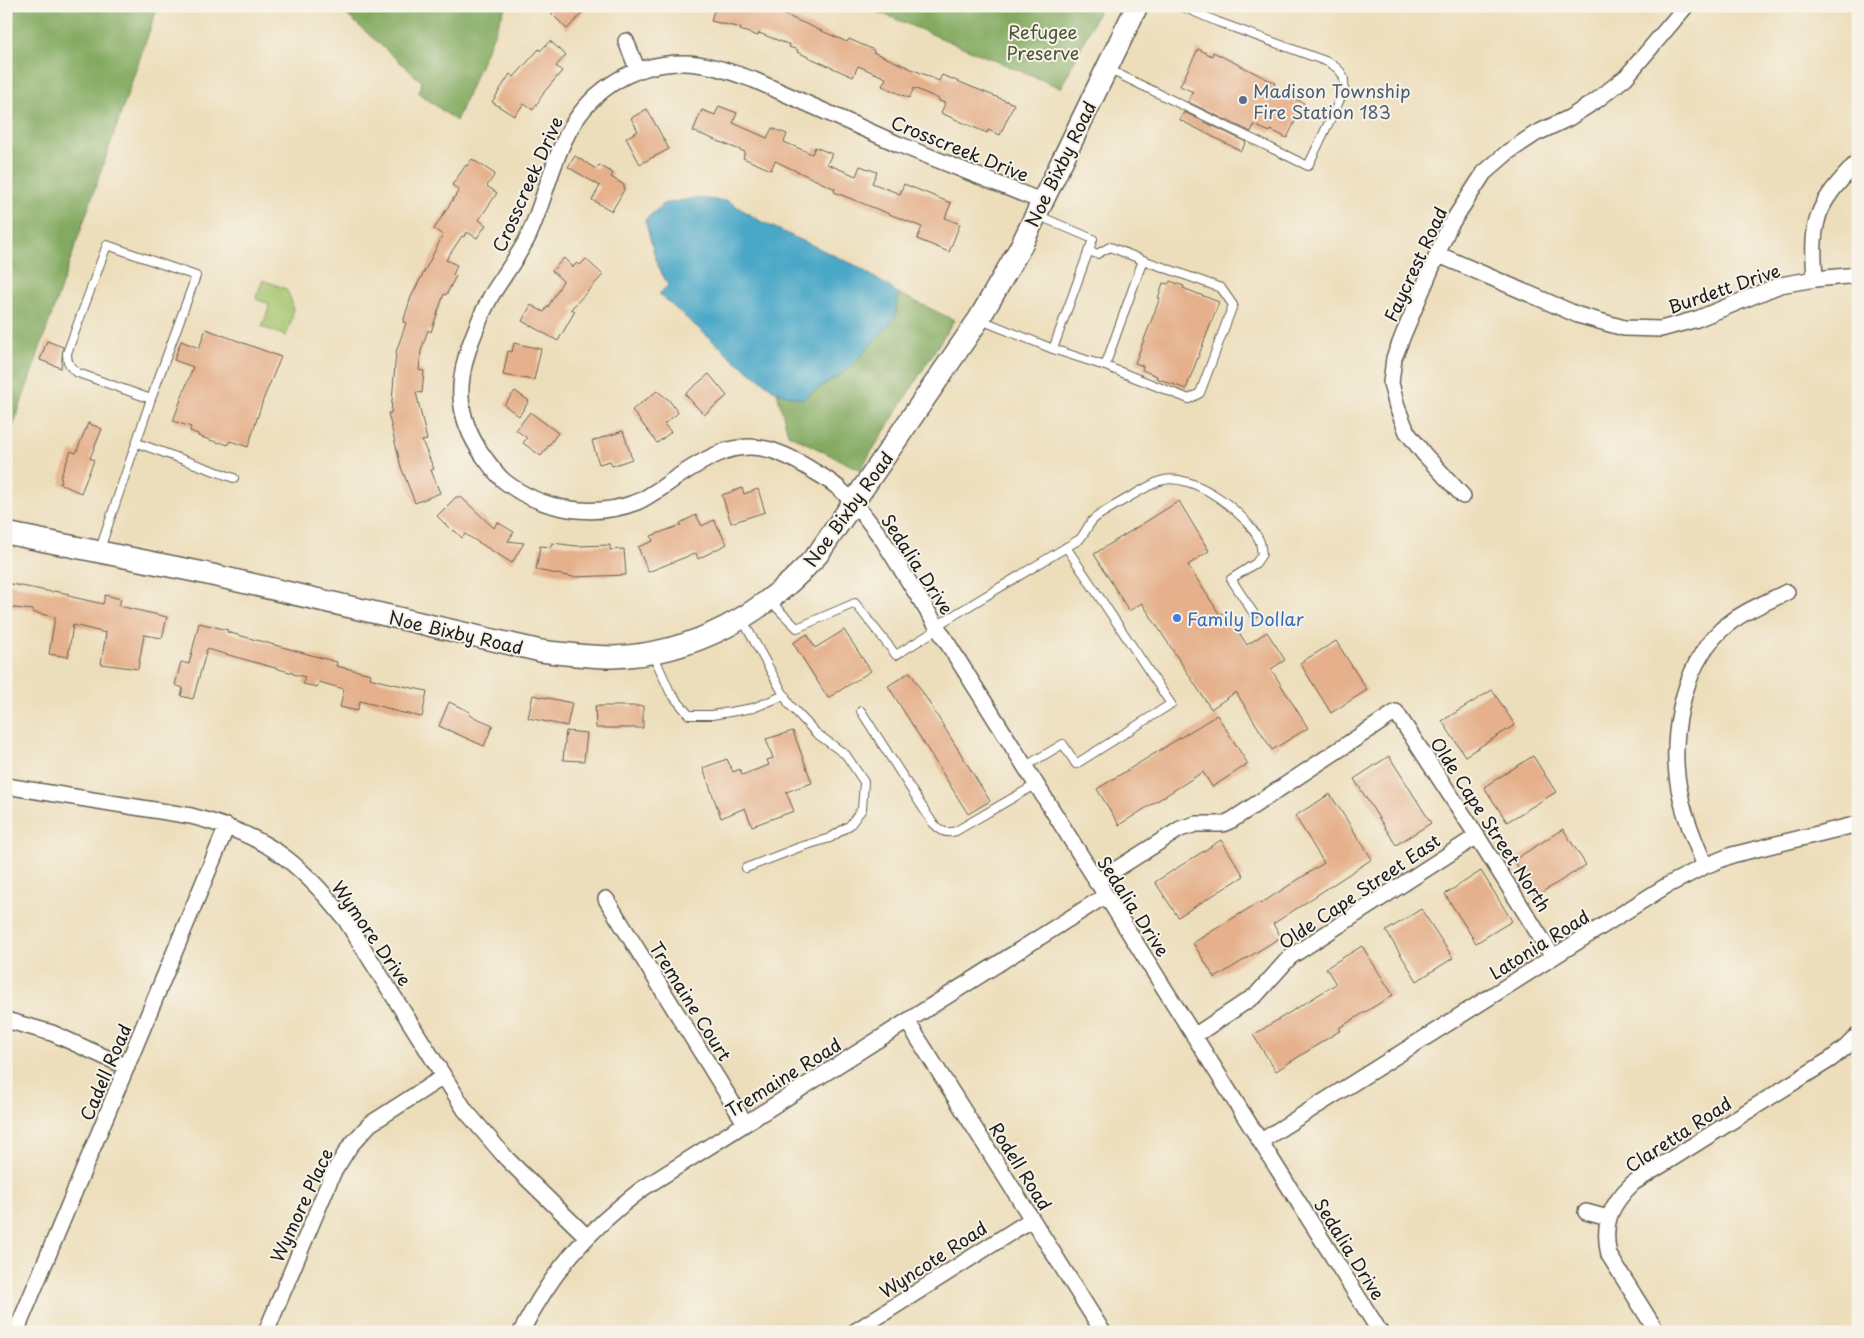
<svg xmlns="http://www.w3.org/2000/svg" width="1864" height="1338" font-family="'Playpen Sans',sans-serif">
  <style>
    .green { fill: #a4c46d; stroke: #607044 }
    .forest { fill: #83aa60; stroke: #50633e }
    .water { fill: #48a7c7; stroke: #326272 }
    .building { fill: #e5b08b }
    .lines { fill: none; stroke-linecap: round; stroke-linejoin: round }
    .lane-casing { stroke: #656054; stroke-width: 10 }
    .street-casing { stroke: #656054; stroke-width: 18 }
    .secondary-casing { stroke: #656054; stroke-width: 24 }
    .lane { stroke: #fff; stroke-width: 8 }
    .street { stroke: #fff; stroke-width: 15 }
    .secondary { stroke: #fff; stroke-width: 21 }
    .service-dot { fill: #5c6f8a; stroke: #f7f3e8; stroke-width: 2 }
    .shop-dot { fill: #3f7fe0; stroke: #f7f3e8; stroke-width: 2 }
    .labels { text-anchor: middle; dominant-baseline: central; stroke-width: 4; stroke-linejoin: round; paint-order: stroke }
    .park-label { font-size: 18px; fill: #4c5738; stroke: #f7f3e8 }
    .service-label { font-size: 18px; fill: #4e5e75; stroke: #f7f3e8; text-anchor: start }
    .street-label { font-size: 18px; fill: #1c1c1c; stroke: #f7f3e8 }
    .shop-label { font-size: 18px; fill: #366cbe; stroke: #f7f3e8; text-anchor: start }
  </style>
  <rect width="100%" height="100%" fill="#f7f3e8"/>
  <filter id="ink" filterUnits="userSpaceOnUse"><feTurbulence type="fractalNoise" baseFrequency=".02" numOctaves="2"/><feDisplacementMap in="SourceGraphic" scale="10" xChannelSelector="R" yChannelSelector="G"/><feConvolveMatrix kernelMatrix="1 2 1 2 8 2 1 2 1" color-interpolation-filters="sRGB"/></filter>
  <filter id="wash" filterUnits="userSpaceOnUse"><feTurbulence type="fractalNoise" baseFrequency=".0096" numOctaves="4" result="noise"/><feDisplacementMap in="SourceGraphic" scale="20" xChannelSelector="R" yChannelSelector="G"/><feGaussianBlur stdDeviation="1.12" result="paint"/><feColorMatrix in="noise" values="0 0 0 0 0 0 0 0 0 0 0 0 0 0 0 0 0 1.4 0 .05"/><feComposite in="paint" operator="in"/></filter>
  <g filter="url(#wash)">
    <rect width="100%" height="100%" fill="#eddebb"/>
    <!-- green -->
    <path class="green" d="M263,280L286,289C297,309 293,316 286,336L262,327L269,308L268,303L257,300L256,297Z"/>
    <!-- forest -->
    <path class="forest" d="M6,6H158L6,447Z
      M337,6H506L456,121L419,93L422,82Z
      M864,6H1101L1061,88Z
      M898,293L954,320L860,470L788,434L777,392L802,399L895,318Z"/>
    <!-- water -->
    <path class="water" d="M695,198L728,201L762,222L857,266L898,293L895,318L849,369L802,399L777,392L736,361L659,294L668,285L657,264L645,220L663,204Z"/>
    <g id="blocks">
      <!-- building -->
      <path class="building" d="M544,6H589L567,29Z
        M715,6H785L783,14L847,42L849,39L874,50L873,52L939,81L942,75L1014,104L1000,135L988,130L987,133L941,113L945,103L939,101V99L914,88L909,98L882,86L886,78L858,66L853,77L797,52L798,50L789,47L790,45L759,33L758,36L740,30L741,28L711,21Z
        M550,41L566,55L556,66L562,71L545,91L533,110L524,104L514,116L492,102L510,74L514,77L539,49L540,51Z
        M1198,49L1212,56L1213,52L1275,83L1273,88L1304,103L1287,138L1271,130L1270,132L1254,125L1251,132L1188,102L1193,92L1180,86Z
        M719,106L737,113L733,123L767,138L772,128L787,134L784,142L812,154L815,147L832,154L827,164L856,176L860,166L877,172L872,183L900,194L904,184L951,203L945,218L960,224L949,252L917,239L922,227L834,192L835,189L775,161L771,170L743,158L745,152L693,131L702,110L715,115Z
        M647,109L669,149L640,164L626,138L638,131L631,118Z
        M1184,112L1246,142L1241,151L1180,120Z
        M575,156L596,169L599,165L613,173L611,177L624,185V190L612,211L592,200L600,186L568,167Z
        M472,159L495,174L487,186L497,193L479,220L486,225L477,238L467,232L464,237L462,236L446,260L457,265L453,275L456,276L446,295L444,294L431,332L428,330L421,351L419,370L424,371L422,393L416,392L427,440L422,441L434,469L431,470L440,493L415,503L401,467L388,413H391L396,352L406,323L403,322L411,297L443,235L434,229L459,190L452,185L466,165L467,166Z
        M564,258L573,267L577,263L580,265L586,259L603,275L571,309L575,311L558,341L522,321L531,305L544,312L547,307H548L563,281L552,271Z
        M1170,281L1184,286L1183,288L1219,302L1186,389L1156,378L1157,376L1142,370L1143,366L1135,363L1160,298H1158L1163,283L1168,284Z
        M206,329L281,357L263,400L248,447L230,441L228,445L220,442L219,443L198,436V434L190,431L191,427L173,421L193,367L174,360L181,341L199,348Z
        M47,341L63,347L61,368L40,360Z
        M514,343L541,349L534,380L503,375L508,351L512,352Z
        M709,374L727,396L704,415L685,394Z
        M515,391L529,401L519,416L504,405Z
        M657,391L669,400L678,413L664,424L671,432L657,443L632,410Z
        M530,412L558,433L541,456L523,443L527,438L516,430Z
        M88,423L102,429L90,458L94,460L81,493L60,484L62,479L60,478L71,451L76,453Z
        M623,431L632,459L612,466L610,461L599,464L592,441Z
        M742,488L744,494L758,489L765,512L731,523L722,495Z
        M456,497H461L494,528L497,522L514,532L508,541L524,543L512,563L465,534L462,538L454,530L453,532L437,516Z
        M1179,501L1209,551L1188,565L1220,615L1225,611L1247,645L1267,632L1285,660L1271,669L1308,728L1272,750L1236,692L1211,709L1142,603L1129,611L1094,554Z
        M696,515L702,526L714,520L727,544L698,559L696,553L648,572L638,547L653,541L651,536L681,525L680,523Z
        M552,543L577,546L610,545V550L624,549L626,575L573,577L536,570L540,546L551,547Z
        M6,583L52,592L54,591L69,594L68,596L103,604L105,595L121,599L119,606L167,617L162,638L144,635L138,669L101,664L106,633L73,625L68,657L49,654L55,617L32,612L33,610L6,607Z
        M199,623L228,630L227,632L337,662L336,666L371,674L370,678L384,682L427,691L422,717L390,710L391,709L360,701L357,711L340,707L344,689L319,682L317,687L303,684L305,677L293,674V673L207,649L193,699L181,696L183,688L175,685L181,662L189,664Z
        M844,630L871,671L828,698L793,643L807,634L815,648Z
        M1336,641L1367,690L1331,713L1300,663Z
        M910,672L990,801L968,814L888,686Z
        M1492,690L1515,725L1465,756L1442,721Z
        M533,695L572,703L567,726L528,718Z
        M449,702L470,712L469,715L493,725L484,746L439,726Z
        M595,706H643V728H596Z
        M1217,715L1248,764L1212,787L1203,772L1119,825L1097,789Z
        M566,731L587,733L584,761L563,760Z
        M793,731L812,783L786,792L794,811L752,826L745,808L721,818L703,768L727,759L733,772L740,769L742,775L769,765L767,760L773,758L766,739Z
        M1389,756L1431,823L1396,845L1354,779Z
        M1533,756L1556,792L1507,822L1484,787Z
        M1330,794L1372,859L1273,924L1281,937L1215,978L1193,943L1259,902L1260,904L1324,863L1295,816Z
        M1563,829L1586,865L1536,896L1514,860Z
        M1221,840L1244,876L1178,917L1155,882Z
        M1481,871L1512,921L1476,943L1445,894Z
        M1421,909L1453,958L1417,981L1386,931Z
        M1362,946L1393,995L1339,1028L1341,1030L1276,1071L1253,1035L1336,984L1326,968Z"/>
    </g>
  </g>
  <g filter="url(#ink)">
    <use href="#blocks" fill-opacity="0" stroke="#656054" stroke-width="1"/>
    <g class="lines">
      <!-- lane casing -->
      <g class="lane-casing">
        <path id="lane" d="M1108,69L1308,166L1343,93C1347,77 1342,70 1328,62L1218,22L1181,6
          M1088,251L1097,254L1110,247L1143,260L1105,366
          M981,320L1053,349L1093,239L1037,215
          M1053,349L1108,367L1189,399L1200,393L1233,305L1221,288L1143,260
          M137,443L234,478
          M100,549L151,399L196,276L107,245L67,353C67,363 70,368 78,373L151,399
          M769,600L797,628L855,603L896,655L938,629
          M742,619L789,704L816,733L846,755L864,782L862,809L850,825L830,838L800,847L746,868
          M936,626L1080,539C1085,533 1088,525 1093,520C1097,515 1153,483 1160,481C1192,470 1248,514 1260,542C1261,546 1261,550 1262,554L1256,563L1231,579L1254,614
          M653,654L670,692L689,715H712L753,708L785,695
          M861,711L932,822C940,830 945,835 956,831L1035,785
          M1024,767L1063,744L1076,764L1171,704L1066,547"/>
      </g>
      <!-- street casing -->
      <g class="street-casing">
        <path id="street" d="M626,41L638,71
          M1041,201L898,144L754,80C731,72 707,63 683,63C629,63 586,93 564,141C549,172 542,208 527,239C516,259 503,277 491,296C485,307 480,318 476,329C456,377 453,414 484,457C490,465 497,475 504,481C541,510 593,519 637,502C645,499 652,493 660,489C678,476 697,463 718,454C754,438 784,452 815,472C826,478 836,485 845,494C860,509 872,525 884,542L1380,1332
          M1437,254L1578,315L1624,328L1661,329L1697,319L1780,285L1815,279L1858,275
          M1815,279C1814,260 1812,240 1817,221C1822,198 1843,178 1858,161
          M1463,496L1424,454L1407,432L1397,407L1391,383L1394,358L1404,333L1449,227L1484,173L1508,152L1535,134L1569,118L1597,100L1626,77L1686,6
          M6,786L191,816C265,835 298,860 345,919L465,1110L507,1159L586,1236
          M1705,866C1696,843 1686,822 1681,798C1668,745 1680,669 1721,630C1739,613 1765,603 1787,592
          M1096,882L1180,829L1196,824H1223L1232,820L1396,712L1477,836L1553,957
          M606,899L745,1123
          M6,1020L52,1033L127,1067
          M907,1021L1103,1332
          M1194,1036L1256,995L1290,957L1477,836
          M1261,1141L1666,886L1705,866L1732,855L1858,824
          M1586,1212L1608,1218
          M16,1332L227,826
          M266,1332L333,1173L350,1146L370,1124L443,1077
          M521,1332C553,1270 587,1231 642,1189L1105,896
          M854,1332L1032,1219
          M1657,1332L1609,1255C1602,1224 1610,1205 1633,1183L1831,1059L1846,1047L1858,1035"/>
      </g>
      <!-- secondary casing -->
      <g class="secondary-casing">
        <path id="secondary" d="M6,533L199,572L541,651C565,654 589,657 613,657C694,654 765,614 818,554L979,319L1020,248L1137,6"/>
      </g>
      <!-- lane -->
      <use href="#lane" class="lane"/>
      <!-- street -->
      <use href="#street" class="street"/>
      <!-- secondary -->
      <use href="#secondary" class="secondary"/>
    </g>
  </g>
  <!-- markers -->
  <circle class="service-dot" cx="1243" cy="100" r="5"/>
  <circle class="shop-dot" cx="1177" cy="618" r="5"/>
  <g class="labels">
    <!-- park labels -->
    <g class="park-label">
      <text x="1043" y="31">Refugee<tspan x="1043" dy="21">Preserve</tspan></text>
    </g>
    <!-- service labels -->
    <g class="service-label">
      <text x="1253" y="90">Madison Township<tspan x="1253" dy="21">Fire Station 183</tspan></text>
    </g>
    <!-- street labels -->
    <g class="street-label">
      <text transform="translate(960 148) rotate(22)">Crosscreek Drive</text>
      <text transform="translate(1060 164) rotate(-64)">Noe Bixby Road</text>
      <text transform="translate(527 184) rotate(-66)">Crosscreek Drive</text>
      <text transform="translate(1415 264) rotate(-65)">Faycrest Road</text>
      <text transform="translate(1724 288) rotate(-19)">Burdett Drive</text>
      <text transform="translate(848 509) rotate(-54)">Noe Bixby Road</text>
      <text transform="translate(918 564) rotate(57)">Sedalia Drive</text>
      <text transform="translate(456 632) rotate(13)">Noe Bixby Road</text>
      <text transform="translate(1491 824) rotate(57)">Olde Cape Street North</text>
      <text transform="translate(1359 891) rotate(-34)">Olde Cape Street East</text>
      <text transform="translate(1134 906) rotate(57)">Sedalia Drive</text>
      <text transform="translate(372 933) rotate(55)">Wymore Drive</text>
      <text transform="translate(1539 944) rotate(-32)">Latonia Road</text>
      <text transform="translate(691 1001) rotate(58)">Tremaine Court</text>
      <text transform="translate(105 1072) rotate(-67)">Cadell Road</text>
      <text transform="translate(783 1077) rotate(-32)">Tremaine Road</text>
      <text transform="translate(1678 1134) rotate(-33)">Claretta Road</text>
      <text transform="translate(1021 1166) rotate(58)">Rodell Road</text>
      <text transform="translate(301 1205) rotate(-65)">Wymore Place</text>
      <text transform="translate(1350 1249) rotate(58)">Sedalia Drive</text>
      <text transform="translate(933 1259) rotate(-33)">Wyncote Road</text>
    </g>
    <!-- shop labels -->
    <g class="shop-label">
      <text x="1187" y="618">Family Dollar</text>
    </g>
  </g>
  <!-- margin -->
  <rect width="1864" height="1338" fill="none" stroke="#f7f3e8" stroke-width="25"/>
</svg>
